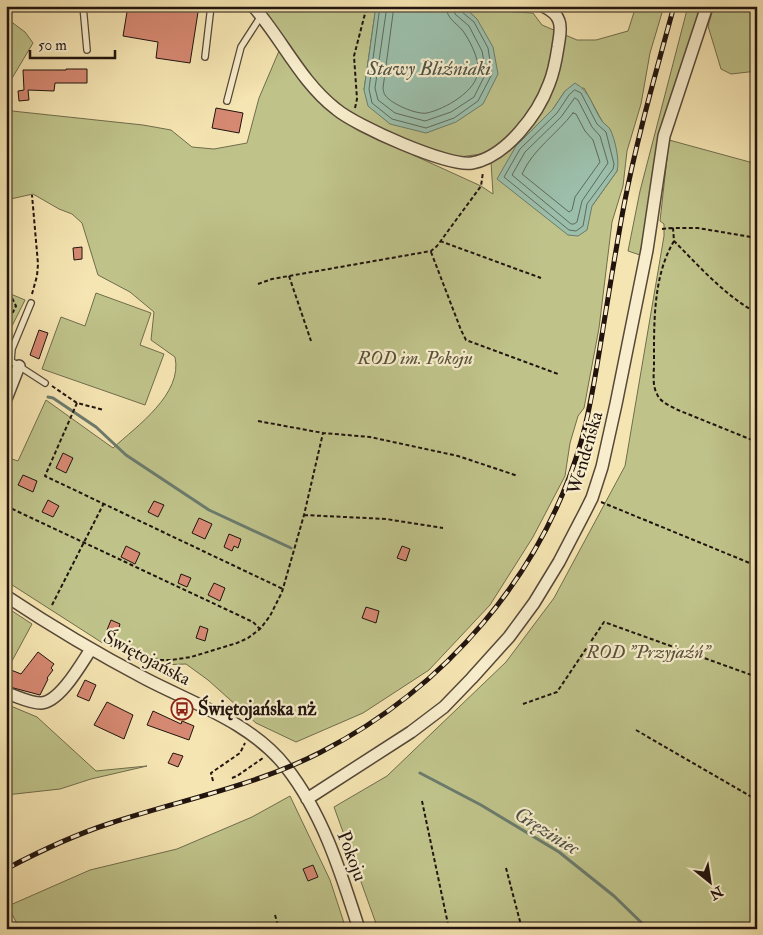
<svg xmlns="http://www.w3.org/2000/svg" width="763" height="935" font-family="'IM FELL Double Pica',serif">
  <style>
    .green { fill: #bfc38a; stroke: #706c4c; fill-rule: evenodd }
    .water { fill: #9cbfab; stroke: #6b7b6d }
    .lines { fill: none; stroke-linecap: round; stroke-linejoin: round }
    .shore { stroke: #5e6a5d; stroke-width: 1 }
    .stream { stroke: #6b7b6d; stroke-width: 3 }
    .building { fill: #d68972; stroke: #21140f }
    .service-casing { stroke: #564838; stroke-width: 8 }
    .minor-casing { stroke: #564838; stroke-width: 14 }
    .path { stroke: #21140f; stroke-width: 2; stroke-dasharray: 4 2.5; stroke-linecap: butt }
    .service { stroke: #f8eecd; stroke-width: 5.5 }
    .minor { stroke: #f8eecd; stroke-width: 11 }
    .rail-casing { stroke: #21140f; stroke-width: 5 }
    .rail { stroke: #f8eecd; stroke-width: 3; stroke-dasharray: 9; stroke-linecap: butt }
    .labels { text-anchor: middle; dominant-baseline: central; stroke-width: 4.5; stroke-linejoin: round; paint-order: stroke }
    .park-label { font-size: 19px; font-style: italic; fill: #58513a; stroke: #f8eecd }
    .street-label { font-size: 19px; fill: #21140f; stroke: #f8eecd }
    .poi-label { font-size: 19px; font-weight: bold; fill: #21140f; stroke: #f8eecd; text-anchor: start }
    .water-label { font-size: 20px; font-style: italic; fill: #4c5046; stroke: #f8eecd }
  </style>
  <rect width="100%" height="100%" fill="#f5e5b2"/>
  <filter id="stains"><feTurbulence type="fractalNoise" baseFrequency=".004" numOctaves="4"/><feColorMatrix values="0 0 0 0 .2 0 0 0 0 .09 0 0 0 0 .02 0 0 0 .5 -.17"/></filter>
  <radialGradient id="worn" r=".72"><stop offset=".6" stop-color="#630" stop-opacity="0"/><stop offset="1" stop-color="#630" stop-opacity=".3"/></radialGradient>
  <!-- green -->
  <path class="green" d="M257,6H376L364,90L477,19L463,6H500L513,12L533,13L542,25L577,40H596L628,31L636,6H664L650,53L641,104L627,151L623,186L612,222L599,328L584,408L578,416L570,443L565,476L533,537L490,605L429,670L363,713L296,742L256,723L208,680L186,664L158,665L101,642L6,581V457L18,461L46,400L113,448C137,426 183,394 175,357L151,340L154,312L130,292L98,275L82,223L72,214L59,209L33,194L6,200V18L25,32L33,43L8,85L12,111L143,125L171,130L192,147L214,149L247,143L259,98L279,51ZM584,88L602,121L610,130L617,171L592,206L516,146L553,109L565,91ZM481,154L491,162L493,194L481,186L413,155L460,157Z
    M688,6H702L661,134L640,255L628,251L640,191Z
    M714,6H757V71L731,74L721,69L708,26Z
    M669,140L757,164V929H378L334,807L387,776L506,662L554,598L625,466L664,236V224L660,221Z
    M6,292L25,300L6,338Z
    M96,293L151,313L140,345L164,354L145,405L42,369L61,317L85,326Z
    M6,607L32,624L6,672Z
    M6,704L37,717L96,771L147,766L91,779L60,789L6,795Z
    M290,796L330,880L346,929H15L18,926L8,906L90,870L177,849L252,817Z"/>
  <!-- water -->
  <path class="water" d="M376,6H463L477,19L493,47L498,74L483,104L456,122L426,133L390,124L368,106L364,90Z
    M575,83C591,92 592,107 602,121C604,124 608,126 610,129C615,139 620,161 617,171L592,206L587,230L578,236L568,235L497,179L516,146L553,109L565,91Z"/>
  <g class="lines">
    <!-- shore -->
    <path class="shore" d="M380,6L369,89L372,103L392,119L426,128L454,118L478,101L492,74L488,48L474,22L462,12L460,6
      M387,6L375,88L378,100L395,113L425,121L451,112L474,97L486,73L482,51L469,26L455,14L454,6
      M394,6L383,88C383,89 384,94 385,95C391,104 417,115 427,113C445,109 477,91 478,71C479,58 470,41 463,31C456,22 447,20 446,6
      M575,90L581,93L597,124L606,132L614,164L613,169L587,204L583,226L576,231L569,230L504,177L520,149L557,113L569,95Z
      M575,98L578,100L592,127L600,136L608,163L582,201L577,222L574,224H571L512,175L525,152L561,117Z
      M573,113L576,114L585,131L593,140L600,162L575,197L572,210L569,212L522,174C533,149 557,134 573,113Z"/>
    <!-- stream -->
    <path class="stream" d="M48,397L53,398L96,427L126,455L209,510L291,548
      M420,773L481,805L559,852L614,896L648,929"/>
  </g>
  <!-- building -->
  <path class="building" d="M128,6H199L190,63L156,58L158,42L123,36Z
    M66,69H87V83H55L54,91L28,90L29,100L19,101L18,91L24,90L23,70H66Z
    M216,108L243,113L239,133L212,128Z
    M82,247V259L74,260L73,248Z
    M39,330L48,333L39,359L30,355Z
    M63,453L73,458L66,473L56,468Z
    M23,475L37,481L33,492L18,485Z
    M48,500L59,506L53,517L42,512Z
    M154,501L164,505L158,517L148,512Z
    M199,518L212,524L205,539L192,533Z
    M229,534L241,539L238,548L234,546L232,551L224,547Z
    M126,546L140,553L135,564L121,557Z
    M402,546L410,549L406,561L397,558Z
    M181,574L191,578L187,587L178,583Z
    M214,583L225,588L220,601L208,595Z
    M366,607L379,611L376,623L362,618Z
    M111,620L120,624L117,634L107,630Z
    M200,626L208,629L205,641L196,638Z
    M38,652L54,664L51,668L53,670L47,678L48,679L40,695L6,686V680L11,670L21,674Z
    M85,680L96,685L89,701L77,696Z
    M107,702L133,715L124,739L94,725Z
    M153,711L181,724L182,721L194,726L189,740L147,725Z
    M173,753L183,756L178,767L168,763Z
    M313,865L318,877L308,881L303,869Z"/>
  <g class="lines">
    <!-- service casing -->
    <g class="service-casing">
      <path id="service" d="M83,6L87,50
        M205,57L211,6
        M227,101L241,47L261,16
        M31,303L12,349L11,361L45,383"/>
    </g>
    <!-- minor casing -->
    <g class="minor-casing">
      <path id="minor" d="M253,6C282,39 301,82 336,109C356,126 448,167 472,163C506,157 538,114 549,84C554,72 556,60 558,47C559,39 562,29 559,21C557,14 549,9 543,6
        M6,399L19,366
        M6,596C51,626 98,654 146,679C194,704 252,723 286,767C323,814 341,873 359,929
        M6,693C17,696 29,703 41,703C60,702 81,664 91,649
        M307,799L411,732L444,707L472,678L509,637L534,603L559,562L585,512L592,498L602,467L616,404L647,250L664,136L707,6"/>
    </g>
    <!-- path -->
    <path class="path" d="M355,108L357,99L354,56L367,6
      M662,229L672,228
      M757,238L698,228H673L674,241C699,266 725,296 757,313
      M440,241L541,278
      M674,241C653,276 654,323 654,363C654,373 652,385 657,394C660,402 670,406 678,410L757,442
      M431,252L461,330L466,340L558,374
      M289,276L311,341
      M258,284L272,279L431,251L437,246L481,186L483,172
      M32,294L37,276L38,264L32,195
      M6,296L12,298L16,306L13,312L6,315
      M52,386L77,403L104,410
      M77,403L45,476L283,589
      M258,421L323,433L370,437L458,456L518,476
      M601,502L757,566
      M6,506L253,622L260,629
      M304,515L386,519L443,528
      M52,605L104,503
      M104,643L147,657L160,660H171L191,657L237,643L248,638L260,629L270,616L282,592L304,515L323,433
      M523,704L557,692L604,622L757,677
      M636,730L757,800
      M232,778L237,776L263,758
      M213,781L211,773L240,753L245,743
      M422,801L449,929
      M506,868L522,929
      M275,915L279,929
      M6,919L14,929"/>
    <!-- service -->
    <use href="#service" class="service"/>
    <!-- minor -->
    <use href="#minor" class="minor"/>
    <!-- rail casing -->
    <g class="rail-casing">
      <path id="rail" d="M6,869C40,851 74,835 111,823C181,800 255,786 321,752C445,688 542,576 581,442C591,407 596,371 602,335C609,292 616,248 624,205C637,138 656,72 674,6"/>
    </g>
    <!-- rail -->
    <use href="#rail" class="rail"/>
  </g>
  <!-- icons -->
  <defs>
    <g id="bus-ring" transform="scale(1.125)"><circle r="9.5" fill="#f8eecd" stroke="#8f2418" stroke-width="1.5"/><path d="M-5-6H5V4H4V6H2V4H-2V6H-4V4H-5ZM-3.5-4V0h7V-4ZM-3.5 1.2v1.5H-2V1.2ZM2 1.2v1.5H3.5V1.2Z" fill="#8f2418"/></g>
  </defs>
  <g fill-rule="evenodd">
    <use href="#bus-ring" x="182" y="709"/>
  </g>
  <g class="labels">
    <!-- park labels -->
    <g class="park-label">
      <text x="415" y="358">ROD im. Pokoju</text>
      <text x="648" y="652">ROD "Przyjaźń"</text>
    </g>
    <!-- street labels -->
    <g class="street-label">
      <text transform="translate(585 453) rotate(-74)">Wendeńska</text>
      <text transform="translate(147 658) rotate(28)">Świętojańska</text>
      <text transform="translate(352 856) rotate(69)">Pokoju</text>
    </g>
    <!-- poi labels -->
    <g class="poi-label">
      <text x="198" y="709">Świętojańska nż</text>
    </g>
    <!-- water labels -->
    <g class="water-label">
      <text x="429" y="68">Stawy Bliźniaki</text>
      <text transform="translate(547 831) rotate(32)">Gręziniec</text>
    </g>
  </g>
  <!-- margin -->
  <rect width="763" height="935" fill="none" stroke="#f5e5b2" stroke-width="25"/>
  <rect x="8" y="8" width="748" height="920" fill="none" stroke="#21140f" stroke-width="2.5"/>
  <rect x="12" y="12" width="738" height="910" fill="none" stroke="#21140f"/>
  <!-- north arrow -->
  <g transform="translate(710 882) rotate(150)" stroke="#f8eecd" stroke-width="4" paint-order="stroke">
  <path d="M0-4L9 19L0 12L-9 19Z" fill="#21140f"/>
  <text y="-8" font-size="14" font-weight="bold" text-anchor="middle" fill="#21140f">N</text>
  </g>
  <!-- scale -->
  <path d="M30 50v8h85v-8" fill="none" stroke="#21140f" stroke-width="2.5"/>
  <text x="38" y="50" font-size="15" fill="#21140f" stroke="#f8eecd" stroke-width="4" paint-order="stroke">50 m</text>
  <rect width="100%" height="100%" filter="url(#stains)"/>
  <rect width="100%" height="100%" fill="url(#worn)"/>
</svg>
